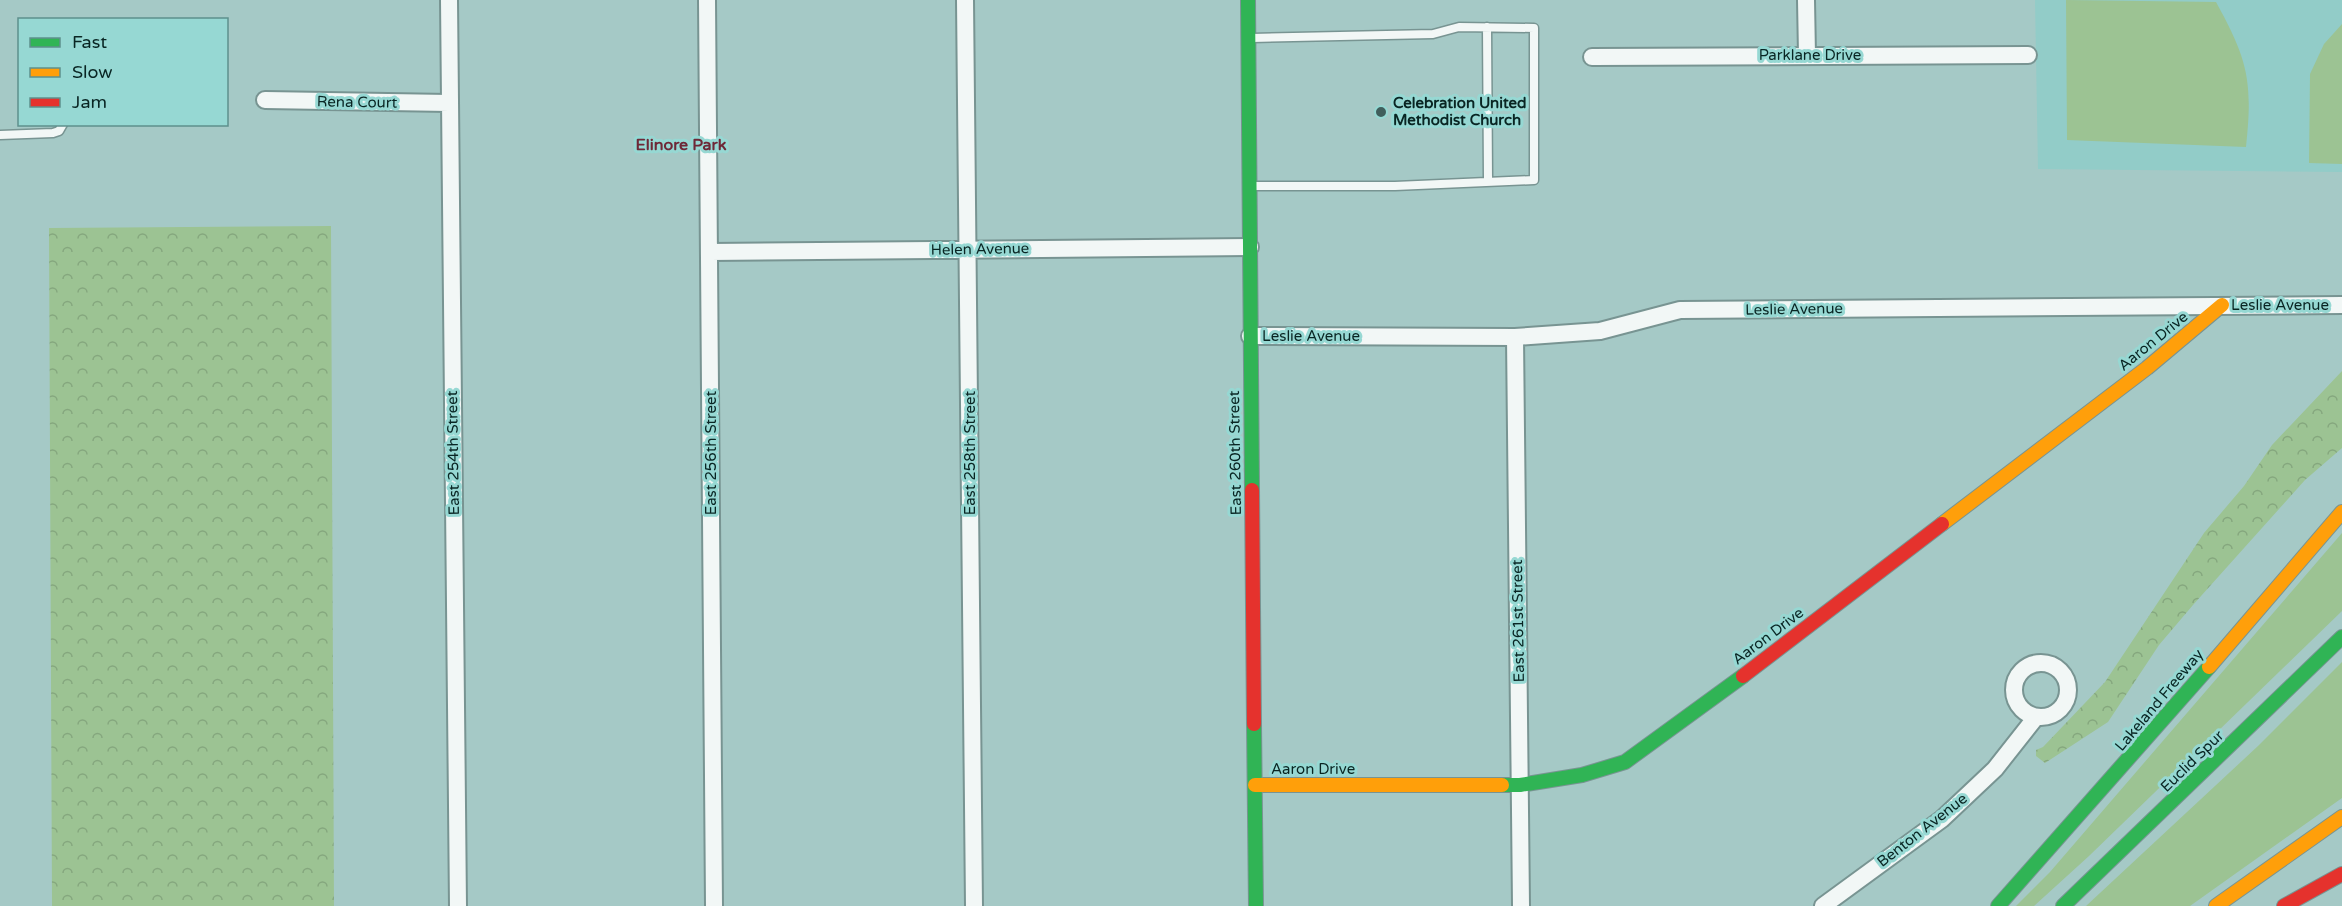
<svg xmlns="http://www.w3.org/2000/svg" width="2342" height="906" font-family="'Varela Round',sans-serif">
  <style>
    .built { fill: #92ccc8 }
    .green { fill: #9cc393 }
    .forest { fill: url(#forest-crowns) }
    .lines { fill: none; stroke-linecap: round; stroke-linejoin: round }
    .lane-casing { stroke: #789492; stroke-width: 11 }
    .street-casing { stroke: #789492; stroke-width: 20 }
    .fast-casing { stroke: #789492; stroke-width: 16 }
    .slow-casing { stroke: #789492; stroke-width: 16 }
    .jam-casing { stroke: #789492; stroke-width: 16 }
    .lane { stroke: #f2f7f6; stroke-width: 8 }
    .street { stroke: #f2f7f6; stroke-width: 16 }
    .fast { stroke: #30b455; stroke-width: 14 }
    .slow { stroke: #ff9f0a; stroke-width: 14 }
    .jam { stroke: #e5322d; stroke-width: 14 }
    .poi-dot { fill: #405e5c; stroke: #96d8d3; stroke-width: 2 }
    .labels { text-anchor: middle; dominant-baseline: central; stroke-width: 6; stroke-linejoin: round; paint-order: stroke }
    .street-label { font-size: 15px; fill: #092523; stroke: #96d8d3 }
    .poi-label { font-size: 15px; font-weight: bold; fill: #092523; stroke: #96d8d3; text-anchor: start }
    .neighbourhood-label { font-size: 16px; font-weight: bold; fill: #6e2837; stroke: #96d8d3 }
  </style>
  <defs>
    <pattern id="forest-crowns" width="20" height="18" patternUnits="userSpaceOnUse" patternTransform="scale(1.5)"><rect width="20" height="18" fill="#9cc393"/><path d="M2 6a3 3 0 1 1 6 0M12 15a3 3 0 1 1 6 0" fill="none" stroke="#85a77e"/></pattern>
  </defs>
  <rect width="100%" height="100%" fill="#a5c9c6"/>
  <!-- built -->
  <path class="built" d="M2035,0H2342V172L2038,169Z"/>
  <!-- green -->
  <path class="green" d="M2066,0L2216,2C2248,60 2253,81 2246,147L2067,140Z
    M2342,24V164L2309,163L2310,74L2324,44Z
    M2342,533V611L2089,856L2034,906H2016L2050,872Z
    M2342,662V798L2190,906H2086L2258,746Z"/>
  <!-- forest -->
  <path class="forest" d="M331,226L334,906H52L49,228Z
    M2342,371V448L2305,480L2193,605L2159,645L2108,722L2045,763L2036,756V750L2043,747L2105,682L2204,533L2244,486L2272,445Z"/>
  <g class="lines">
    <!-- lane casing -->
    <g class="lane-casing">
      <path id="lane" d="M1487,27L1488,180
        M1252,38L1433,34L1459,27L1534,28V180L1395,186H1254
        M0,135L53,133L59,131L63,124"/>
    </g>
    <!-- street casing -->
    <g class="street-casing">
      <path id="street" d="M449,0L458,906
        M707,0L714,906
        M965,0L974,906
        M1806,0L1807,55
        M1592,57L2028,55
        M265,100L449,103
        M710,252L1250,247
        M1250,336L1515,337L1600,331L1680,310L2342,305
        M1515,337L1521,906
        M2014 690a27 27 0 1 1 54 0a27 27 0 1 1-54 0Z
        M1823,906L1942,819L1995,769L2036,717"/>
    </g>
    <!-- fast casing -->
    <g class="fast-casing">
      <path id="fast" d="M1248,0L1252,490
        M1254,724L1256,906
        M1502,785H1520L1582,775L1625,762L1743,676
        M1998,906L2209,667
        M2063,906L2342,637"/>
    </g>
    <!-- slow casing -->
    <g class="slow-casing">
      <path id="slow" d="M1942,524L2147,368L2222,305
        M2209,667L2342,512
        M1255,785H1502
        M2216,906L2342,817"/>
    </g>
    <!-- jam casing -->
    <g class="jam-casing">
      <path id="jam" d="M1252,490L1254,724
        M1743,676L1942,524
        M2284,906L2342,874"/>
    </g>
    <!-- lane -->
    <use href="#lane" class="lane"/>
    <!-- street -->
    <use href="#street" class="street"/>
    <!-- fast -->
    <use href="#fast" class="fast"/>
    <!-- slow -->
    <use href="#slow" class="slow"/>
    <!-- jam -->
    <use href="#jam" class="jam"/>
  </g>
  <!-- markers -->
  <circle class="poi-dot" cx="1381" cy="112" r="6"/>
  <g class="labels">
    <!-- street labels -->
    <g class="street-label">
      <text x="1810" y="55">Parklane Drive</text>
      <text transform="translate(357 102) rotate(1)">Rena Court</text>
      <text transform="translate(980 249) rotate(-1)">Helen Avenue</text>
      <text x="2280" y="305">Leslie Avenue</text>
      <text transform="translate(1794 309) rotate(-1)">Leslie Avenue</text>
      <text x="1311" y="336">Leslie Avenue</text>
      <text transform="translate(2153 341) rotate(-39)">Aaron Drive</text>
      <text transform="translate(453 453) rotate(-91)">East 254th Street</text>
      <text transform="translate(711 453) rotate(-90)">East 256th Street</text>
      <text transform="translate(970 453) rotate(-90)">East 258th Street</text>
      <text transform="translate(1235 453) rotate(-91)">East 260th Street</text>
      <text transform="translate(1518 621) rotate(-91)">East 261st Street</text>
      <text transform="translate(1768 636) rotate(-37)">Aaron Drive</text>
      <text transform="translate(2159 700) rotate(-50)">Lakeland Freeway</text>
      <text transform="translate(2192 761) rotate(-44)">Euclid Spur</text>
      <text x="1313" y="769">Aaron Drive</text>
      <text transform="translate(1922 830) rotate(-38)">Benton Avenue</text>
    </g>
    <!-- poi labels -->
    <g class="poi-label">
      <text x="1393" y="103">Celebration United<tspan x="1393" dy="17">Methodist Church</tspan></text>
    </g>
    <!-- neighbourhood labels -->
    <g class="neighbourhood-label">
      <text x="681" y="145">Elinore Park</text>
    </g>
  </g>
  <!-- legend -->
  <rect x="18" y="18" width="210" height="108" fill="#96d8d3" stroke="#5e908d" stroke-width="1.5"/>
  <rect x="30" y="38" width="30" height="9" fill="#30b455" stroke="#5e908d" stroke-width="1.5"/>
  <text x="72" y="48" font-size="18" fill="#092523">Fast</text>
  <rect x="30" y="68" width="30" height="9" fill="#ff9f0a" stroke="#5e908d" stroke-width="1.5"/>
  <text x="72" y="78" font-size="18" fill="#092523">Slow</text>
  <rect x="30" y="98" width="30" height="9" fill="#e5322d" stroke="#5e908d" stroke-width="1.5"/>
  <text x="72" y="108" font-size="18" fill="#092523">Jam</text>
</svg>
